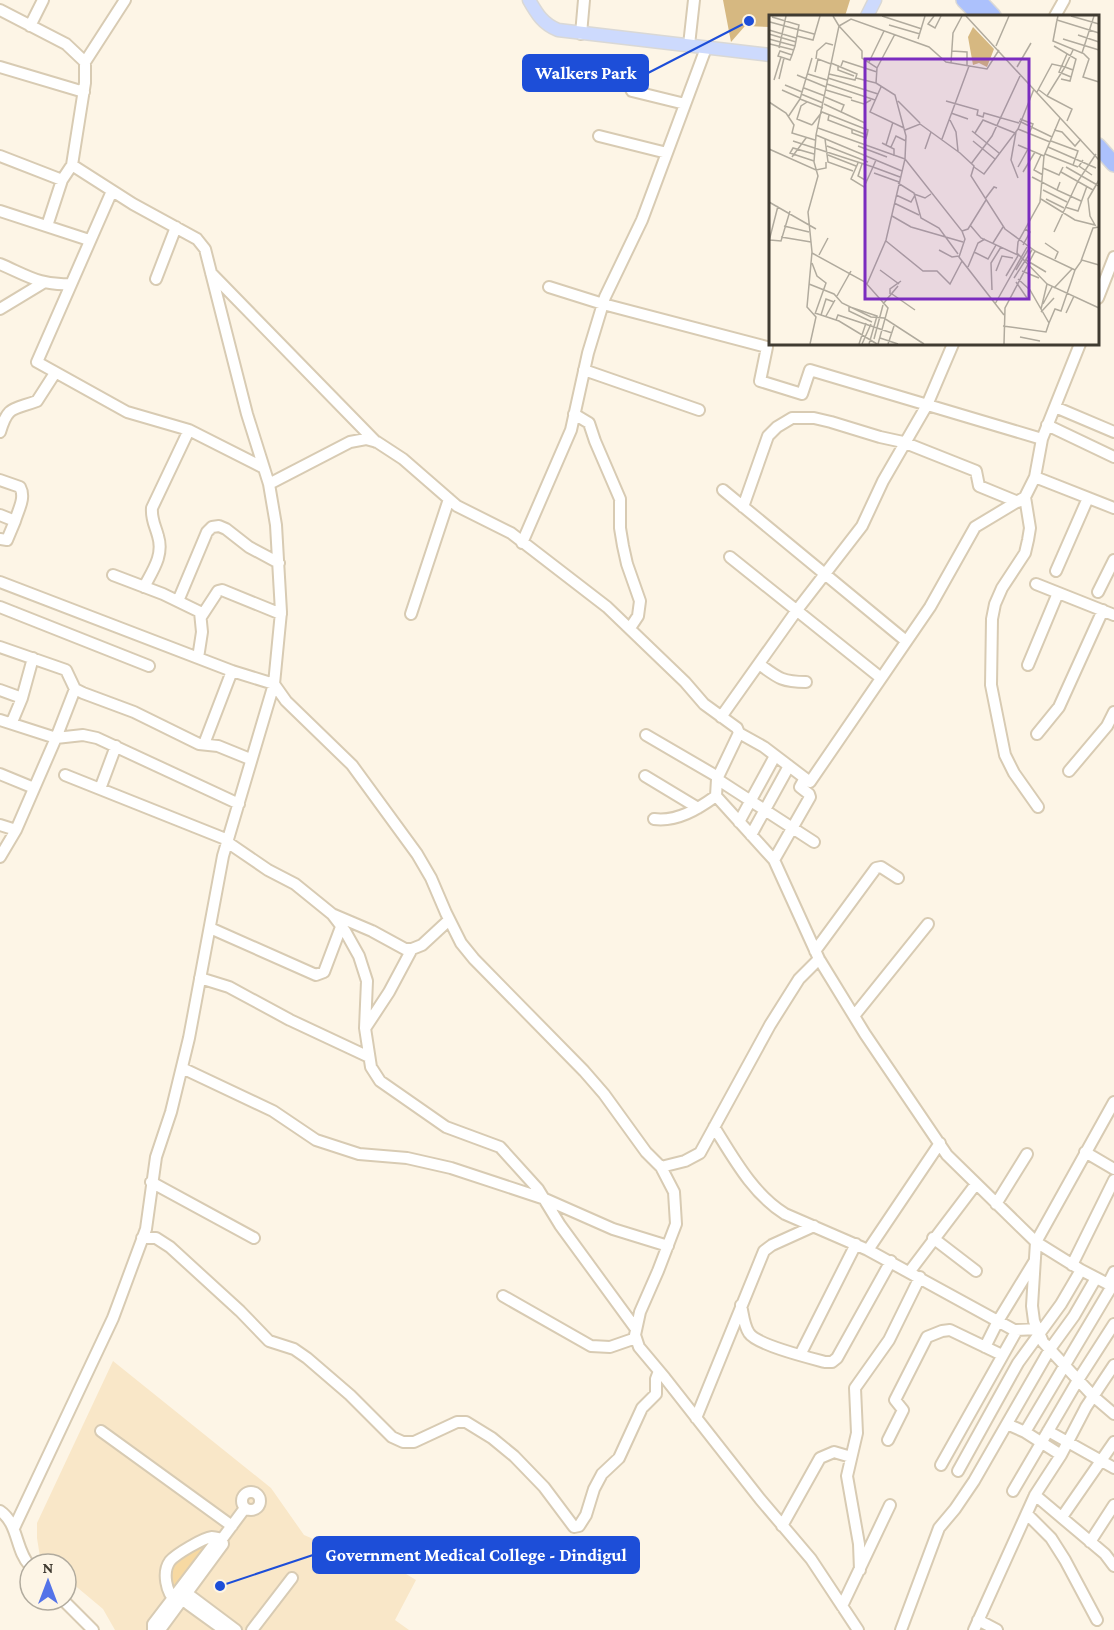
<svg xmlns="http://www.w3.org/2000/svg" width="1114" height="1630" font-family="'Crimson Pro',serif">
  <style>
    .built { fill: #f9e7c8 }
    .green { fill: #f7d9a2 }
    .water { fill: #d6b881 }
    .lines { fill: none; stroke-linecap: round; stroke-linejoin: round }
    .minor-casing { stroke: #d8cbb3; stroke-width: 14 }
    .major-casing { stroke: #d9d8d6; stroke-width: 15 }
    .highway-casing { stroke: #d9d8d6; stroke-width: 18 }
    .minor { stroke: #fff; stroke-width: 10 }
    .major { stroke: #cddafd; stroke-width: 12 }
    .highway { stroke: #acc1fc; stroke-width: 15 }
    .inset-road { fill: none; stroke: #b1ab9e; stroke-width: 1.5 }
    .view { fill: #7b2cbf; fill-opacity: 0.15; stroke: #7b2cbf; stroke-width: 3 }
    .inset-edge { fill: none; stroke: #403b31; stroke-width: 3 }
    .leader { fill: none; stroke: #1d4ed8; stroke-width: 2 }
    .callout-dot { fill: #1d4ed8; stroke: #fdf5e6; stroke-width: 2 }
    .callout { fill: #1d4ed8; stroke: #1d4ed8; stroke-width: 2 }
    .callout-label { font-size: 18px; text-anchor: middle; font-weight: bold; fill: #fff }
  </style>
  <rect width="100%" height="100%" fill="#fdf5e6"/>
  <!-- built -->
  <path class="built" d="M113,1361L271,1488L304,1535L344,1552L358,1545L416,1580L395,1620L409,1630H115L103,1609L66,1578V1564H48L40,1557L37,1538V1523Z"/>
  <!-- green -->
  <path class="green" d="M208,1543L172,1590L170,1577L174,1563Z"/>
  <!-- water -->
  <path class="water" d="M723,0H850L845,16H770V27L745,26L731,42Z"/>
  <g class="lines">
    <!-- minor casing -->
    <g class="minor-casing">
      <path id="minor" d="M0,10L66,44L85,62V83L72,165L133,204L197,239L205,249L247,414L269,484L276,525L281,612L274,684L286,701L352,765L417,854L431,878L446,913L461,943L474,959L584,1071L604,1094L646,1152L661,1167L674,1192L676,1224L658,1271L640,1312L635,1335L639,1347L665,1378L760,1499L811,1559L858,1630
        M1055,16L1064,0
        M30,26L43,0
        M581,34L584,0
        M689,45L694,0
        M85,62L125,0
        M633,65L629,85L632,91L685,104
        M0,67L84,92
        M599,136L667,153
        M0,156L62,180L72,165
        M112,191L37,362L127,412L189,430L264,468
        M0,211L89,240
        M47,226L62,180
        M0,264C26,275 41,286 70,284
        M211,273L376,442
        M156,279L176,227
        M549,287L603,304L767,347L760,381L802,394L810,370L1042,439
        M1098,298L1114,257
        M0,309L43,283
        M1080,344L1042,439L1035,477L1114,508
        M584,370L699,410
        M1055,407L1114,432
        M574,414L589,423L595,441L620,499V528L623,546L627,564L640,601L638,616L630,628
        M1047,425L1114,457
        M0,432C8,405 13,410 37,401L55,373
        M0,480L20,487C26,498 18,510 15,521
        M269,484L350,442L366,439L377,442L403,459L457,506L511,533L607,607L685,682L704,704L737,728L739,733L717,779L716,796L774,860L819,959L865,1034L947,1155L1036,1242L1081,1270L1114,1287
        M723,490L906,641
        M1025,497L1030,528L1028,540L1025,553L1002,588L995,604L992,619L991,685L1005,755L1014,773L1038,807
        M743,507L768,436L777,427L792,418H814L831,422L880,437L903,442L976,471L979,486L1018,502
        M0,515L15,521L7,540L0,539
        M522,543L571,430L588,353L605,297L642,220L706,48
        M730,557L881,678
        M1056,571L1088,498
        M113,575L163,594L200,612L202,632L198,658
        M0,582L232,671L274,684L223,856L189,1038L171,1112L156,1157L146,1229L113,1318L14,1528
        M1036,584L1114,615
        M144,587C153,570 164,555 158,536C155,525 151,519 152,508L189,430
        M1098,592L1114,560
        M178,601L207,532L212,527L219,526L226,529L249,547L279,563
        M0,607L149,666
        M411,614L449,499
        M201,617L218,591L222,590L281,614
        M0,647L66,670L75,689L83,693L134,712L199,744L218,746L250,759
        M759,664C778,678 782,682 806,682
        M1028,665L1058,593
        M75,689L56,738L83,735L97,738L239,804
        M0,690L22,698
        M721,717L797,610L862,526L883,481L927,405L953,344
        M0,720L56,738L16,830L0,857
        M12,722L22,698L33,658
        M739,733L764,747L810,782L930,607L975,527L1025,497L1035,477
        M1037,734L1059,707L1103,610
        M646,735L718,777
        M204,744L232,671
        M1069,771L1107,726L1114,712
        M0,774L34,788
        M65,775L228,840
        M645,776L698,808
        M717,779L814,842
        M100,789L116,746
        M654,819C677,822 698,809 716,796
        M739,822L775,756
        M0,825L16,830
        M751,835L789,766
        M226,847L230,844L268,870L295,884L332,914L345,931L359,956L367,981L365,1028L371,1067L380,1081L446,1127L500,1147L538,1189L560,1225L636,1329
        M774,860L810,797L809,794L800,787L805,778
        M332,914L372,931L405,949H412L422,945L449,920
        M210,928L316,975L324,972L341,927
        M815,951L876,868L881,867L898,878
        M200,978L229,987L290,1020L369,1057
        M854,1016L928,924
        M366,1027L389,992L412,949
        M182,1068L273,1111L316,1140L359,1154L407,1158L451,1168L545,1199L613,1229L668,1246
        M1114,1102L1036,1242L1032,1306L1034,1321L1043,1342L1093,1396L1114,1414
        M714,1127C734,1159 753,1194 785,1214L868,1250L1014,1330L1039,1329
        M1085,1152L1114,1169
        M661,1167L685,1161L700,1153L770,1025L799,979L819,959
        M151,1182L254,1238
        M996,1204L1027,1154
        M142,1238H156L170,1247L240,1311L269,1341L294,1349L307,1358L350,1395L392,1437L403,1442H414L457,1422H466L492,1438L514,1456L544,1487L574,1527L579,1526L586,1515L594,1489L602,1474L619,1458L642,1408L656,1394V1379L659,1371
        M933,1238L976,1271
        M868,1250L940,1143
        M1072,1265L1114,1180
        M910,1271L976,1184
        M1108,1284L1114,1272
        M503,1296L591,1346L610,1347L636,1338
        M741,1305C743,1314 744,1326 749,1333C757,1345 810,1358 825,1362H832L837,1358L891,1261
        M985,1347L998,1321L1034,1262
        M800,1355L856,1244
        M696,1418L764,1251L772,1245L814,1226
        M1007,1424L1025,1432L1061,1455
        M101,1431L232,1526
        M1048,1431L1114,1468
        M1025,1432L1112,1286
        M888,1440L903,1410L895,1400L927,1337L942,1331L950,1330L1002,1355
        M941,1465L1017,1330
        M958,1471L1018,1363L1061,1304L1081,1270
        M1013,1491L1078,1380L1114,1324
        M242 1501a9 9 0 1 1 18 0a9 9 0 1 1-18 0Z
        M1035,1495L1105,1554L1114,1566
        M0,1511C19,1524 15,1550 30,1566
        M1027,1514L1051,1538L1065,1560L1097,1620
        M1062,1517L1114,1442
        M782,1526L820,1458L834,1452L851,1457
        M1090,1542L1114,1505
        M860,1570L859,1544L847,1476L857,1433L855,1388L889,1340L920,1277
        M180,1593L185,1596L192,1597L236,1630
        M185,1596L188,1604L224,1630
        M63,1600L93,1630
        M176,1601C166,1593 162,1572 170,1561C176,1554 203,1538 212,1537C215,1537 218,1538 222,1539L245,1508
        M842,1606L890,1505
        M978,1620L997,1630
        M153,1630V1624L218,1539H222L223,1544L162,1627L153,1630
        M252,1630L292,1578
        M901,1630L939,1528L955,1509L974,1481L1050,1349L1074,1316L1096,1278
        M974,1630L1035,1495L1061,1455L1086,1407L1114,1365"/>
    </g>
    <!-- major casing -->
    <g class="major-casing">
      <path id="major" d="M529,0C537,14 543,24 558,30L770,55
        M867,16L875,0"/>
    </g>
    <!-- highway casing -->
    <g class="highway-casing">
      <path id="highway" d="M964,0L980,16
        M978,0L993,16
        M1098,146L1114,164"/>
    </g>
    <!-- minor -->
    <use href="#minor" class="minor"/>
    <!-- major -->
    <use href="#major" class="major"/>
    <!-- highway -->
    <use href="#highway" class="highway"/>
  </g>
  <!-- overview -->
  <g transform="translate(769 15)">
    <rect width="330" height="330" fill="#fdf5e6"/>
    <path d="M204,12L225,34L218,52L210,48L204,50L199,22Z" fill="#d6b881"/>
    <path class="inset-road" d="M113,1L153,14M165,1L159,9L166,13L172,1M197,1L330,145M289,1L288,5L330,18M302,1L330,9M3,2L30,10L26,31L23,40L21,45L9,41L11,36L23,40M288,5L284,26L313,38L325,1M1,7L45,19M120,10L151,19M70,11L93,36V43L108,53L107,68L126,80L137,121L136,144L193,216L196,224L190,242L235,300M70,11L82,4L160,32L177,47L218,54L230,35M0,15L27,23M0,19L27,27M309,20L330,27M28,21L44,25L51,1M0,24L26,31M149,24L156,1M294,24L330,35M1,29L25,35M227,31L240,1M285,31L307,44L301,66L292,64M10,33L17,1M183,36L198,37V50M314,38L320,44L314,62L330,67M298,39L290,57L302,62M47,44L48,36L57,28L64,30M100,47L115,16M182,48L184,18L193,1M69,50V55L85,61M72,51L74,46L108,57M248,52L262,28M108,53L126,19M46,57L49,44L62,49M39,59L58,65M60,59L86,65L88,59L62,48M28,60L57,72M59,63L109,79M87,63L107,68M10,64L15,43M5,65L12,42M58,69L106,85M16,70L33,77M112,72L101,97L135,113M35,73L56,81M265,74L249,114L281,127M13,75L31,83M57,75L83,83M270,75L278,81L296,52L304,55M268,77L283,49L296,52L304,35M32,79L54,88M278,81L303,94L298,106M56,82L75,90L72,97M31,84L43,43M82,85L95,89L102,85M129,86L151,108M177,86L209,95L208,100L214,102L215,98L250,108M0,87L17,98L25,110L23,118L46,125M38,87L32,91L28,104L43,110M55,89L96,108M182,98L199,104M60,100L59,105L98,120L97,123L83,118V115M19,102L31,84L54,93M291,103L275,141L271,187L249,227L248,238L278,269L330,293M251,104L264,109L260,119M181,105L187,117L189,136M250,106L283,122M43,110L53,97L99,115L98,120M49,113L136,144L117,225L98,269M136,115L151,109L191,138L205,151L202,161L236,214L266,236L236,293L235,329M285,115L293,117L306,131L312,124M203,116L230,138M247,117L242,145L249,163M206,118L214,105L246,118M47,120L133,156M56,124L59,147L84,156M173,124L200,51M24,126L104,152L95,172L82,164L89,148M204,126L226,144M282,126L309,136L304,150M113,128L125,134V141M117,130L124,107M249,130L275,141M58,131L99,147M89,131L118,142M122,132L127,121L137,126M279,132L327,153M0,134L47,155L57,153V147M156,134L162,117M276,139L309,152M59,140L87,151M272,140L265,155L274,160M23,142L37,123M107,145L104,152L131,162M314,145L310,151L323,160M45,146L21,138L24,133L45,139M93,149L89,161L98,166M202,149L223,121L251,61M205,152L215,159L249,114M249,152L259,134M297,152L330,171M274,153L290,160L294,152M254,157L266,137M292,157L324,175M105,158L130,167M263,162L288,175L291,167M129,168L145,178L152,203L170,213L189,239M274,175L298,187M288,175L312,186M145,179L156,183L162,179M127,180L142,187L146,180M216,184L225,172L228,173M272,184L306,205L326,210L321,201L319,184L330,165M277,184L295,193M0,187L47,214M125,188L150,200M296,192L309,196L318,171M123,201L142,212L194,227M201,210L212,223L249,240M15,211L40,217M193,216L199,214L217,185M285,217L309,166L327,139M12,222L42,227M1,225L12,226L21,196M0,226L9,191M117,226L154,256H168L181,269L193,246M224,228L234,212M276,228L289,237L286,244M254,230L261,217L256,214M170,235L183,242L190,241M266,236L306,255L313,245L330,250M205,237L219,244L227,230M43,238L96,267L119,293L109,329M50,240L59,223M257,245L277,257M312,246L324,213L330,212M43,248L48,261L57,268L46,299M199,252L209,228L216,224M111,255L130,269M247,255L259,235M227,256L233,241L244,243M253,256L270,263M237,261L250,239M245,263L263,235M247,267L258,283M40,269L65,279L73,288L102,302L115,303L155,329M285,273L303,254M223,275L222,248L232,232M121,279V274L132,266M123,279L146,295M68,281L82,256M114,289L129,271L118,284M226,289L258,232M274,289L283,272M80,291V296L103,307M81,292L108,301L100,329M272,294L278,269M272,297L285,283M46,298L70,306L108,329M297,298L305,281M52,300L57,284L65,287M57,301L66,285M67,305L69,300L123,318M280,308L286,294L292,296L306,255M234,311L277,317L280,308L261,275L249,264M251,322L271,326M111,323L129,329M105,324L114,290M41,329L47,302L38,292L43,237L39,197L49,161L45,147L47,120L70,11L64,1M90,329L97,308M93,329L102,309M119,329L125,311"/>
    <path class="view" d="M96,44H260V284H96Z"/>
    <rect width="330" height="330" class="inset-edge"/>
  </g>
  <!-- callouts -->
  <path class="leader" d="M749 21L648 73M220 1586L313 1555"/>
  <g class="callout-dot">
    <circle cx="749" cy="21" r="6"/>
    <circle cx="220" cy="1586" r="6"/>
  </g>
  <g class="callout">
    <rect x="523" y="55" width="125" height="36" rx="6"/>
    <rect x="313" y="1537" width="326" height="36" rx="6"/>
  </g>
  <g class="callout-label">
    <text x="586" y="79">Walkers Park</text>
    <text x="476" y="1561">Government Medical College - Dindigul</text>
  </g>
  <!-- north arrow -->
  <g transform="translate(48 1582)"><circle r="28" fill="#fdf5e6" stroke="#b1ab9e" stroke-width="1.5"/>
  <path d="M0-4.5L10 22L0 15L-10 22Z" fill="#5473e8"/>
  <text y="-9" font-size="16" font-weight="bold" text-anchor="middle" fill="#403b31">N</text>
  </g>
</svg>
